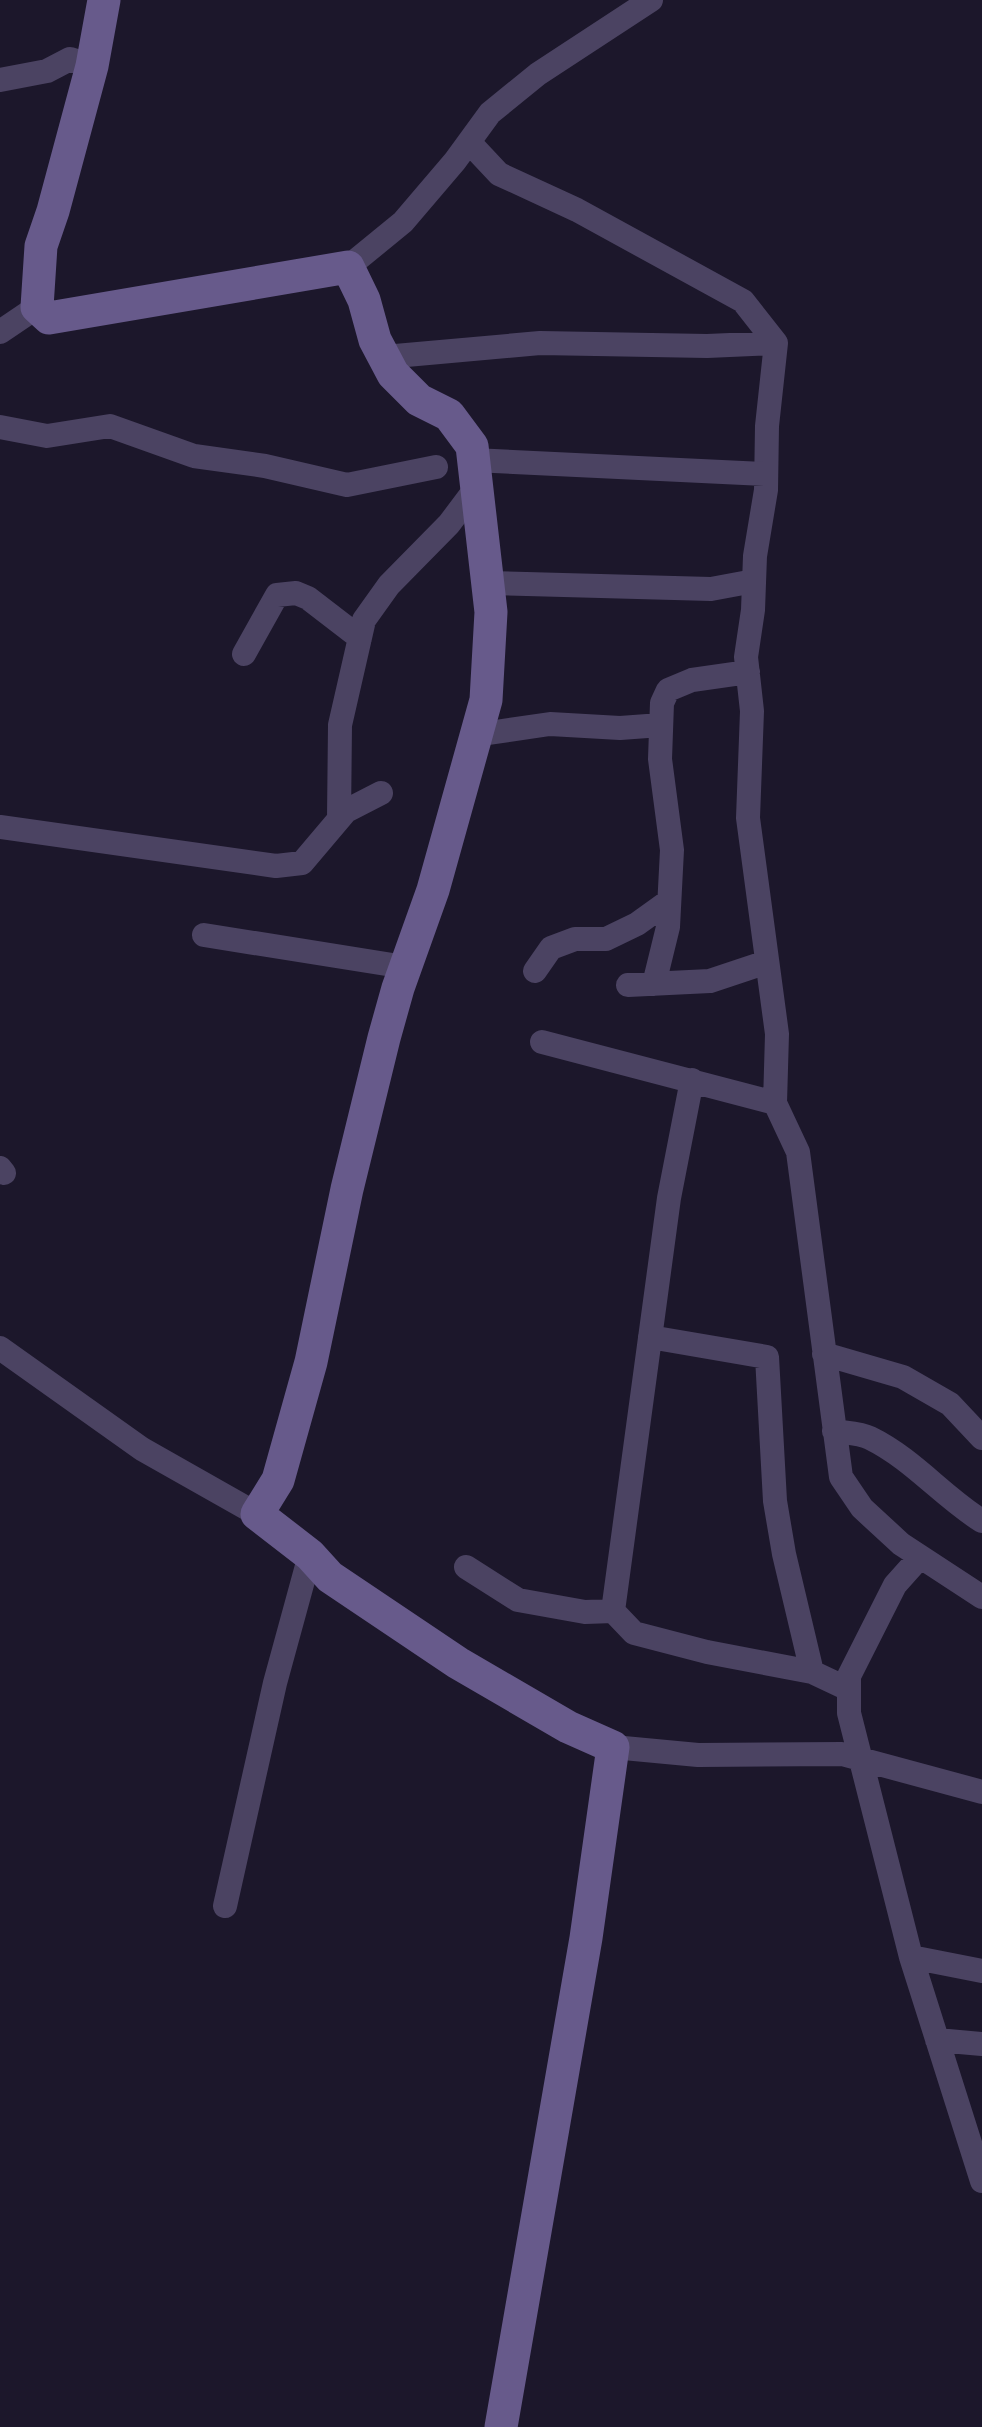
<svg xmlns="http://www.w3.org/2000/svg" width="982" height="2427" font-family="'Fira Sans',sans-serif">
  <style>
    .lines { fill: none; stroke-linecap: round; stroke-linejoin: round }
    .street { stroke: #4b4362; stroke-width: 24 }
    .secondary { stroke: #675a8b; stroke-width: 33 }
  </style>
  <rect width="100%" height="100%" fill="#1c172b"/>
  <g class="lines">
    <!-- street -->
    <path class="street" d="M0,80L47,71L70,59L92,66
      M469,142L499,174L577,210L743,301L776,343L767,426L766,490L755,556L753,610L746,657L752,711L748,818L777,1034L775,1103
      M348,267L403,222L455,161L490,113L538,74L651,0
      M0,332L37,307
      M384,357L540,343L707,346L776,343
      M0,427L47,436L110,426L194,456L265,466L347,485L436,467
      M473,460L766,474
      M487,583L711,589L754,581
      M244,654L277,595L296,593L308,598L360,638
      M475,735L550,724L620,728L661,725
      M339,818L340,725L364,620L389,585L449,524L476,488
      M0,827L276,866L302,863L346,811L381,793
      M204,935L405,967
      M535,971L551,948L575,939H606L637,924L669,901
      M654,984L668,927L672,850L660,759L662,703L668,690L692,680L748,672
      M628,985L710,981L767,962
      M542,1042L775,1103L798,1152L841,1477L862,1508L901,1544L982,1597
      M692,1080L669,1198L613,1611L634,1633L707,1652L812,1672
      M0,1168L4,1173
      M650,1337L767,1357L775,1501L784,1554L812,1672L848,1689
      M0,1348L142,1449L257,1514
      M824,1354L903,1377L950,1404L982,1438
      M834,1431C846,1433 860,1433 870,1438C913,1459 943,1497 982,1521
      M920,1557L895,1585L849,1676V1713L911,1957L982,2181
      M466,1567L518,1600L585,1612L613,1611
      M613,1747L698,1755L842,1754L982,1792
      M225,1906L275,1683L310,1555
      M911,1957L982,1971
      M937,2040L982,2044"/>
    <!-- secondary -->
    <path class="secondary" d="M104,0L92,66L53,211L41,246L37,307L49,318L348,267L364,300L375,340L393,374L419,400L449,415L472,446L491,612L486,700L433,890L398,988L384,1038L347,1189L311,1362L278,1480L257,1514L310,1555L330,1577L458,1663L568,1727L613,1747L586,1938L501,2427"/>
  </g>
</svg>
